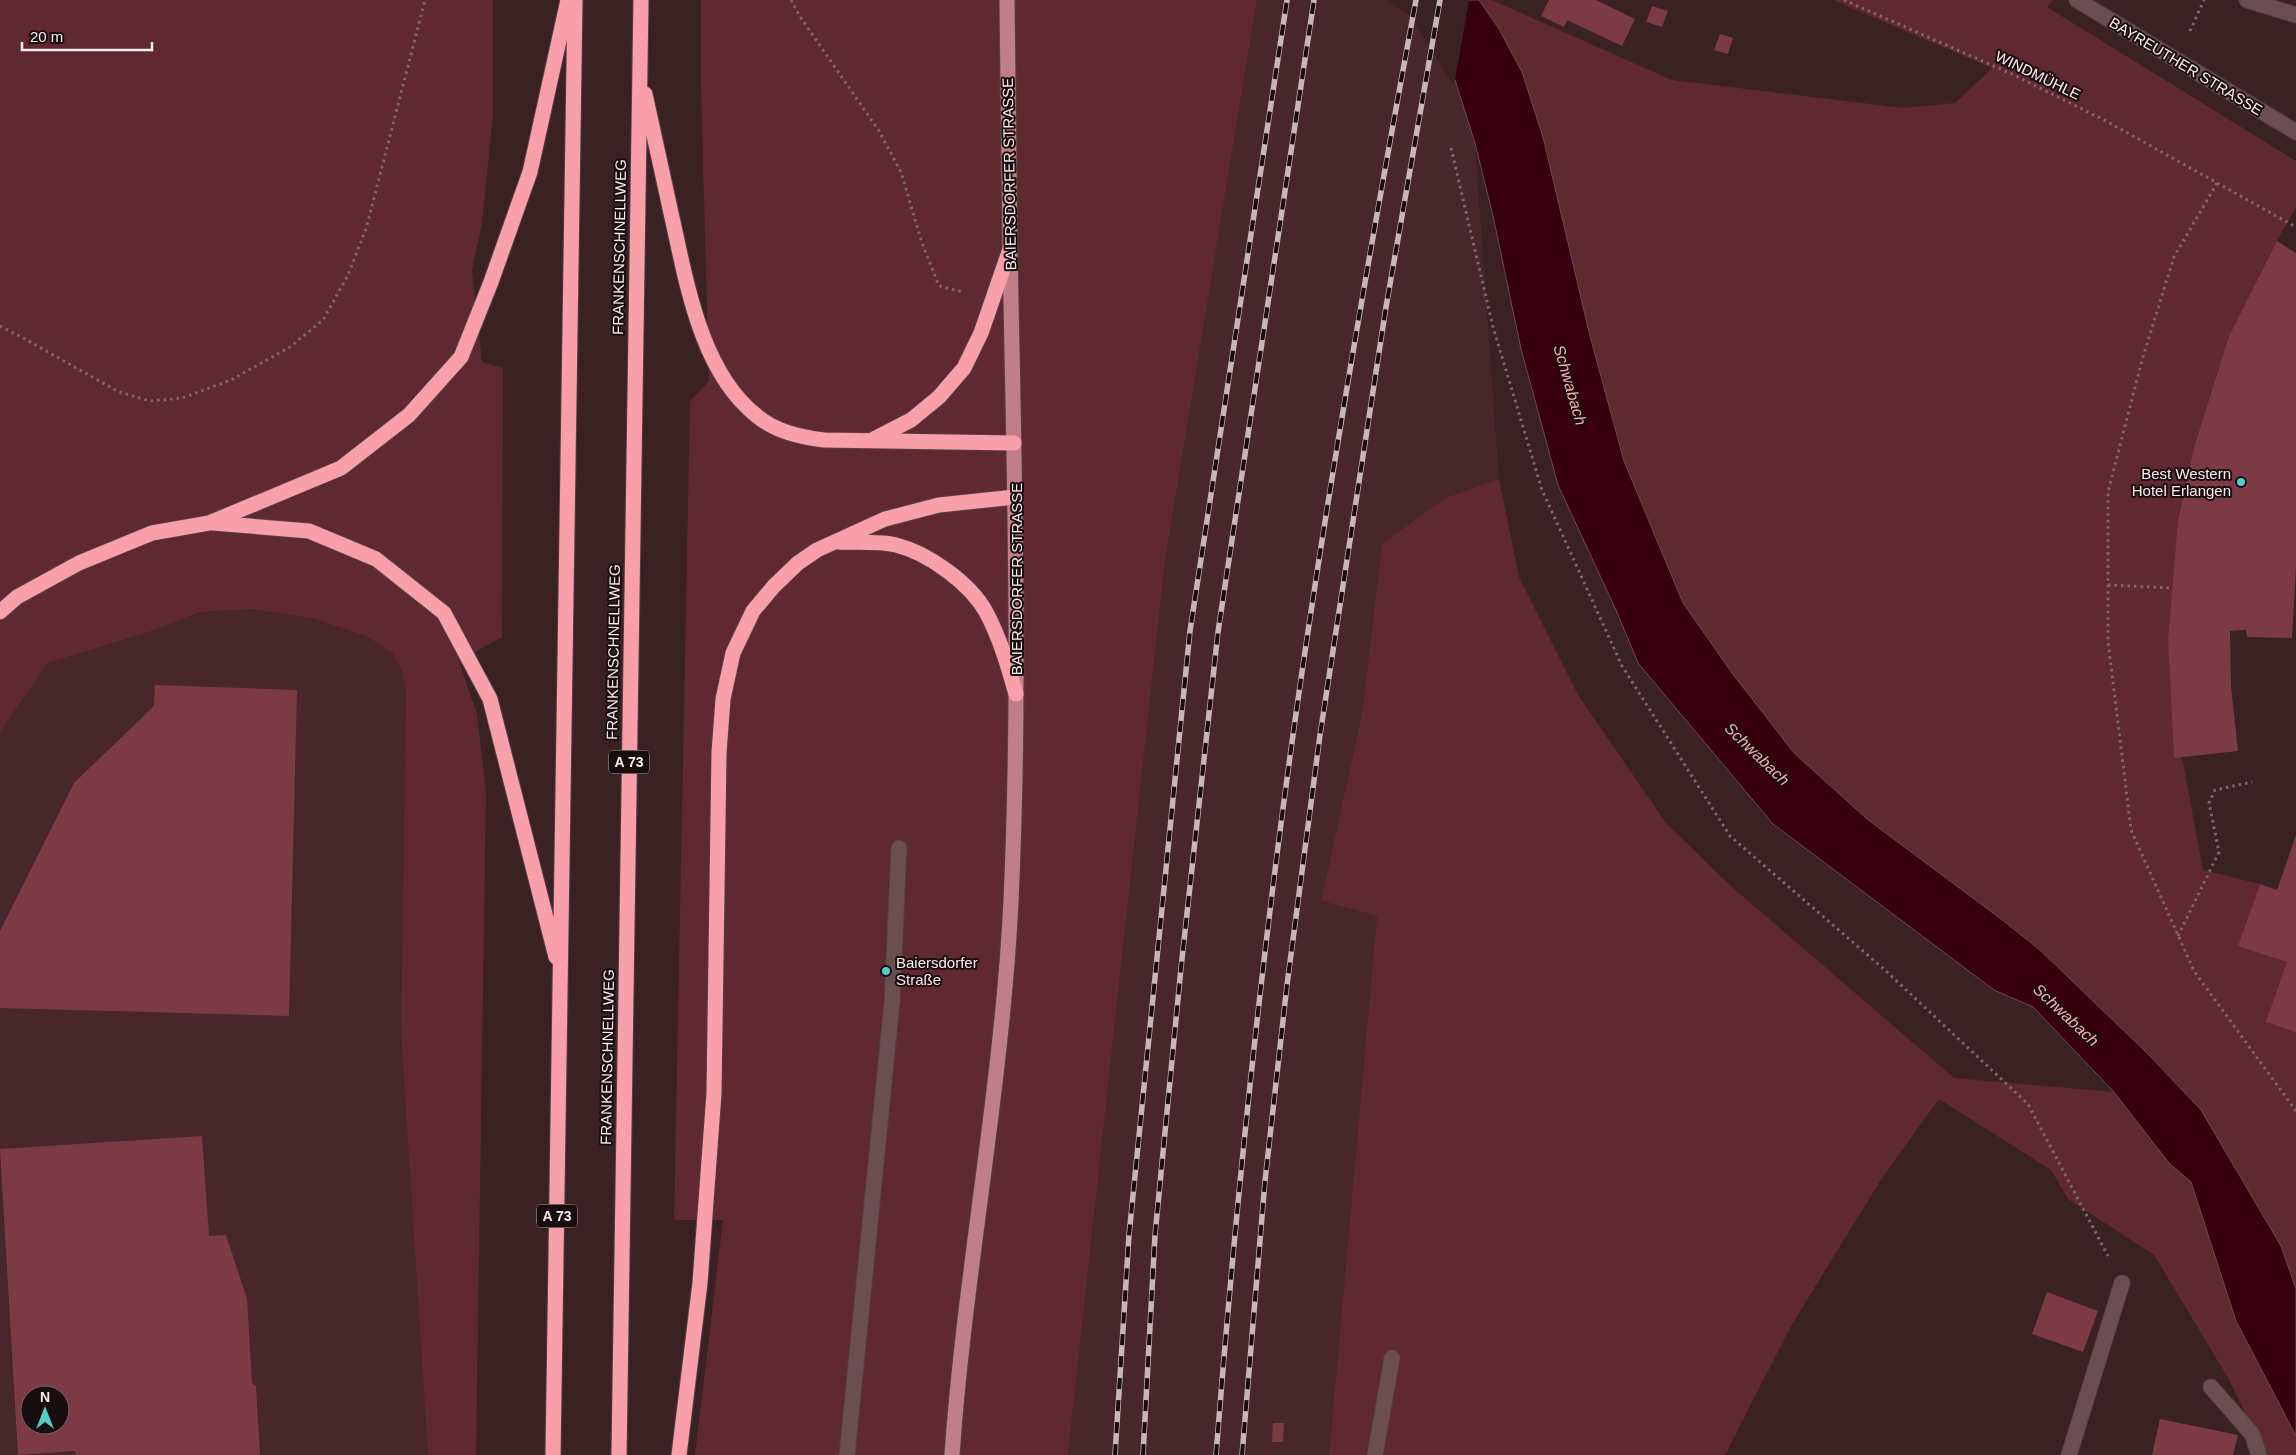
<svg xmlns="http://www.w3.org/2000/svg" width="2296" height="1455" font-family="Helvetica,sans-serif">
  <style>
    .built { fill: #47272b; fill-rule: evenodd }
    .green { fill: #602831 }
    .water { fill: #38000e; stroke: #734751 }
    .pier { fill: #392124 }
    .building { fill: #7c3a45; fill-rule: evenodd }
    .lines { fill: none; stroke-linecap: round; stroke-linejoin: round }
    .minor-casing { stroke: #554043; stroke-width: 17 }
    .major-casing { stroke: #554043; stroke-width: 17 }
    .highway-casing { stroke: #554043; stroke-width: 17 }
    .path { stroke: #7e686b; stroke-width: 3; stroke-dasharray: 2.5 4; stroke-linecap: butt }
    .minor { stroke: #6a4e51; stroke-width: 15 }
    .major { stroke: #c07f86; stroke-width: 15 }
    .highway { stroke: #f99faa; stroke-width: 15 }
    .rail-casing { stroke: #cab6b9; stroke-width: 5.5 }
    .rail { stroke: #190e0f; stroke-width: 4; stroke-dasharray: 11; stroke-linecap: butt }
    .poi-dot { fill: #53cdc9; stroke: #190e0f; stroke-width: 2 }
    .labels { text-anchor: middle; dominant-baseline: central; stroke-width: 4; stroke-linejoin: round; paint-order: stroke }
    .shield { fill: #190e0f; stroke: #b9a9ab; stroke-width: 1 }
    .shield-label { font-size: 14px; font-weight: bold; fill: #feecee }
    .street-label { font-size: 15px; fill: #feecee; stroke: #190e0f }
    .poi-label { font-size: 15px; fill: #feecee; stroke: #190e0f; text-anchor: end }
    .water-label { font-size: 16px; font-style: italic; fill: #feacb6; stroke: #190e0f }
  </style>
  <rect width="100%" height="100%" fill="#392124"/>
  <!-- built -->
  <path class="built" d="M1257,0H1390L1413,15L1455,80L1475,143L1499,479L1445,498L1382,544L1362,714L1321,901L1377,916L1329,1455H1068L1165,561Z
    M251,609L311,618L368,637L393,654L402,671L406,691L401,1034L428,1455H0V732L48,663L146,633L200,612ZM30,1395H60V1425H30Z"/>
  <!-- green -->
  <path class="green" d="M0,0H493V115L482,222L472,270L482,362L503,368L502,637L459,661L477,714L486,792L476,1455H428L401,1034L406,691L402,671L393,654L368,637L311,618L251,609L200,612L146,633L48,663L0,732Z
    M701,0H1257L1165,561L1068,1455H695L723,1220H674L690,401L709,381L701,88Z
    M1479,0H1492L1672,80L1903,108L1955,103L1992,68L1833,0H2053L2047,7L2296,161V207L2277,241L2229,336L2195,444L2168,640L2174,757H2182L2203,870L2260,884L2239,945L2287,962L2296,1032V1289L2281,1246L2201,1110L2148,1054L2041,951L2005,922L1867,819L1794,753L1732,673L1683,603L1624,461L1590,336L1499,29Z
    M1499,479L1519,577L1578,695L1666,823L1732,887L1954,1078L2114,1092L2169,1163L2191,1182L2236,1321L2296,1436V1455H2266L2228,1378L2154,1255L2068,1199L2051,1170L1939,1099L1882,1178L1791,1326L1725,1455H1329L1377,916L1321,901L1362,714L1382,544L1445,498Z"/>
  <!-- water -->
  <path class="water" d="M1390,0H1479L1499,29L1522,72L1543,137L1590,336L1624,461L1683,603L1732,673L1794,753L1867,819L2005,922L2041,951L2148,1054L2201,1110L2281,1246L2296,1289V1436L2236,1321L2191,1182L2169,1163L2114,1092L2033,1007L1994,990L1773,824L1638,663L1616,610L1558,485L1521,349L1493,216L1475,143L1455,80L1413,15Z"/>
  <!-- pier -->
  <path class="pier" d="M1387,0H1469L1454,86L1411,17Z"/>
  <!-- building -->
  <path class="building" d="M1549,0H1596L1635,19L1622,46L1567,20L1564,27L1541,16Z
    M1652,6L1668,11L1662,27L1646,22Z
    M1720,34L1733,38L1728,54L1714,50Z
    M2277,241L2296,253V567L2292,638L2247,637L2246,630L2230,631L2231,686L2238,751L2174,758L2168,640L2178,521L2195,444L2229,336Z
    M155,685L297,690L289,1016L0,1008V931L74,783L154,706Z
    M2296,835V1032L2266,1022L2287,962L2238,946L2260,884L2277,890Z
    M202,1136L209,1236L226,1235L247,1299L252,1383L256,1386L260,1455H76L75,1451L18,1455L0,1149ZM30,1395H60V1425H30Z
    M2047,1292L2098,1311L2083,1352L2032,1334Z
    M2160,1419L2238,1435L2233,1455H2152Z
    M1273,1423H1284L1283,1442H1272Z"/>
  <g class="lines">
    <!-- minor casing -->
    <g class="minor-casing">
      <path id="minor" d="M2077,0L2296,132
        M2247,0L2296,15
        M2211,1387L2252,1434L2259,1455
        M847,1455L892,1002L899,848
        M1375,1455L1392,1358
        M2069,1455L2122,1283"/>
    </g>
    <!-- major casing -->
    <g class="major-casing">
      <path id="major" d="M952,1455C965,1270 1002,1087 1011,901C1021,684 1014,467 1010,249C1009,166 1008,83 1007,0"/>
    </g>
    <!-- highway casing -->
    <g class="highway-casing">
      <path id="highway" d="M645,94C654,134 662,173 671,213C686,279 700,372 757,416C776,432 801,437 824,440L1014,443
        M872,440L911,420L939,397L964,368L981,333L1010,249
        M213,523L309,531L376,559L444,613L490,699L556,957
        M839,542C857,543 879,541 896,545C928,553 970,583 986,612C1000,638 1008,666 1016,694
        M0,612L17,597L79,563L152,533L209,523L341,468L409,415L461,357L491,282L530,172L568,0
        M553,1455L575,0
        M619,1455L641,0
        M679,1455L700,1283L714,1093L719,753L723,699L733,653L753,611L774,586L798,563L817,550L885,519L939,505L1015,497"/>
    </g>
    <!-- path -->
    <path class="path" d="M791,0L801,18L879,131L901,172L922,243L939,286L963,292
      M1844,0L2014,75L2108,122L2296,227
      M2190,31L2204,0
      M1451,148L1493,327L1542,490L1622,666L1730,836L1886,971L2028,1104L2108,1256
      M2217,183L2174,257L2142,360L2108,492V641L2131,830L2194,971L2296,1111
      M0,326L25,339L119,392L150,401L182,398L231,380L290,347L323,320L348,275L366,229L425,0
      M2108,585L2172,588
      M2178,936L2219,852L2209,803L2215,790L2252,782"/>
    <!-- minor -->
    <use href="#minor" class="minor"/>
    <!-- major -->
    <use href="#major" class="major"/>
    <!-- highway -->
    <use href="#highway" class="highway"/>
    <!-- rail casing -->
    <g class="rail-casing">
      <path id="rail" d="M1115,1455L1129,1235L1190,631L1287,0
        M1143,1455L1155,1235L1181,968L1218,632L1314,0
        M1216,1455C1235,1212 1260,969 1294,728C1328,485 1371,242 1416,0
        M1242,1455L1265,1181L1287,985L1320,735L1386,307L1440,0"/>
    </g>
    <!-- rail -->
    <use href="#rail" class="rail"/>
  </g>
  <!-- markers -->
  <g class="poi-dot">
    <circle cx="2241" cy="482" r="5"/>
    <circle cx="886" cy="971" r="5"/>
  </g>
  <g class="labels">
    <!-- shield labels -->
    <g class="shield">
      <rect x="609" y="750.5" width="40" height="23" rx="4"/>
      <rect x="537" y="1204.5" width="40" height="23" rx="4"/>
    </g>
    <g class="shield-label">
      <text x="629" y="762">A 73</text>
      <text x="557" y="1216">A 73</text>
    </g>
    <!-- street labels -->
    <g class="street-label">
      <text transform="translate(2186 66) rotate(31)">BAYREUTHER STRASSE</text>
      <text transform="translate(2038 75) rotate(26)">WINDMÜHLE</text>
      <text transform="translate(1009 174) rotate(-91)">BAIERSDORFER STRASSE</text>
      <text transform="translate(619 247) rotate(-89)">FRANKENSCHNELLWEG</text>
      <text transform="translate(1016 579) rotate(-90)">BAIERSDORFER STRASSE</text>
      <text transform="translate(613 652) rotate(-89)">FRANKENSCHNELLWEG</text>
      <text transform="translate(607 1057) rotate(-89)">FRANKENSCHNELLWEG</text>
    </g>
    <!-- poi labels -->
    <g class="poi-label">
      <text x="2231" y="473">Best Western<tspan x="2231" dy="17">Hotel Erlangen</tspan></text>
      <text x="896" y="962" text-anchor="start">Baiersdorfer<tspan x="896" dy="17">Straße</tspan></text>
    </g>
    <!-- water labels -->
    <g class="water-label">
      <text transform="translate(1570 385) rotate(74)">Schwabach</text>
      <text transform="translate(1757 754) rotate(44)">Schwabach</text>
      <text transform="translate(2066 1015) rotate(43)">Schwabach</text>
    </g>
  </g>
  <!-- north arrow -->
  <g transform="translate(45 1410)"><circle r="24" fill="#190e0f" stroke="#756768"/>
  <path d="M0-4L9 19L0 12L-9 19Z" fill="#53cdc9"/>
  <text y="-8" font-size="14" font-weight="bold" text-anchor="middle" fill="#feecee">N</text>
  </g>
  <!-- scale -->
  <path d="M22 42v8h130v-8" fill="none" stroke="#feecee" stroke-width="2.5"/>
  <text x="30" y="42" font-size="15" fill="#feecee" stroke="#190e0f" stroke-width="4" paint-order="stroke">20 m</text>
</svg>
